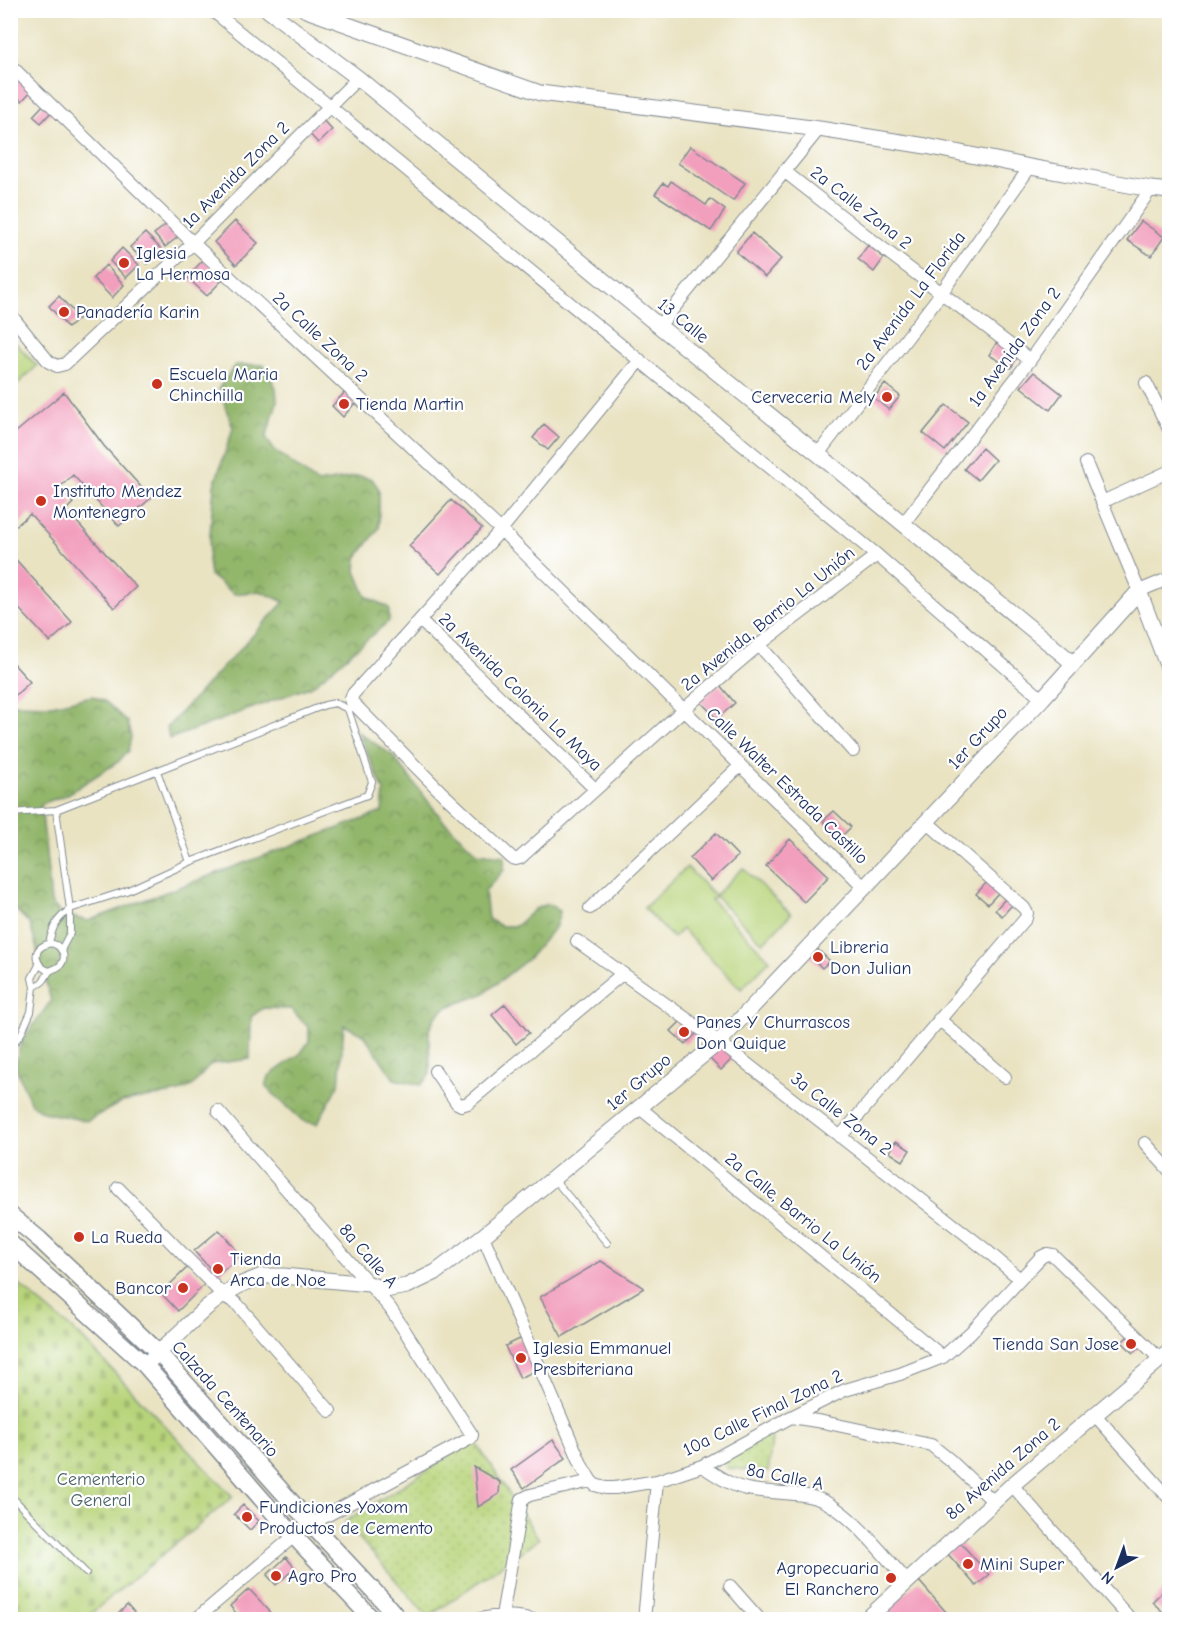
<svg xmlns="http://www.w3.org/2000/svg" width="1180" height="1630" font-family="'Comic Neue',sans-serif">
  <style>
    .green { fill: url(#green-dots); stroke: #6a826c; stroke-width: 1.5 }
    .forest { fill: url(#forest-crowns); stroke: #567264; stroke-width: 1.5 }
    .cemetery { fill: url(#cemetery-stones); stroke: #6a826c; stroke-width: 1.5 }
    .pitch { fill: #b8d47a; stroke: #6a826c; stroke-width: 1.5 }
    .building { fill: #f29fbd }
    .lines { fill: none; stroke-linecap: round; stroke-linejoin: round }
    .service-casing { stroke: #828990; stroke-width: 8 }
    .minor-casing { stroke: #828990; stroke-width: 14 }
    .tertiary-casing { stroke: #828990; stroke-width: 17 }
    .secondary-casing { stroke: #828990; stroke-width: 19 }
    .service { stroke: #fff; stroke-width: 6 }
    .minor { stroke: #fff; stroke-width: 12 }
    .tertiary { stroke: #fff; stroke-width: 15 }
    .secondary { stroke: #fff; stroke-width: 16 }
    .poi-dot { fill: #c8321e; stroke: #fff; stroke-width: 2 }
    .labels { text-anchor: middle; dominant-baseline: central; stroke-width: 4.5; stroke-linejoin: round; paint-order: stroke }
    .street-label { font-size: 18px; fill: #1b2f5e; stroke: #fff }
    .poi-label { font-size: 18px; fill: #1b2f5e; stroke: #fff; text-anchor: start }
    .park-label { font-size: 18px; fill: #4a6166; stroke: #fff }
  </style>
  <defs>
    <pattern id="green-dots" width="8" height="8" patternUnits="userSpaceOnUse" patternTransform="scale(1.5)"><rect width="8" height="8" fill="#b8d47a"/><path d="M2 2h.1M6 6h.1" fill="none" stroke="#9eb66c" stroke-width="1.8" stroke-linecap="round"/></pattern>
    <pattern id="forest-crowns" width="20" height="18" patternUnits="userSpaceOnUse" patternTransform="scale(1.5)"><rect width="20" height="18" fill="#92b66a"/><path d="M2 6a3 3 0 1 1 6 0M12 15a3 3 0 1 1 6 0" fill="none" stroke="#76945a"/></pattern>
    <pattern id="cemetery-stones" width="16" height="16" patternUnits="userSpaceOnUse" patternTransform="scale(1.5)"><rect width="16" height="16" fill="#b8d47a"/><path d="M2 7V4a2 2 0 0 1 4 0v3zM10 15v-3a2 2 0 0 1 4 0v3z" fill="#9eb66c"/></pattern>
  </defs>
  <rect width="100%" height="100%" fill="#fff"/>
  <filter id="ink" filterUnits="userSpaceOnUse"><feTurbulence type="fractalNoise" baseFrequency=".0167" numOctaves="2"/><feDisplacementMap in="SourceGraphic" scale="12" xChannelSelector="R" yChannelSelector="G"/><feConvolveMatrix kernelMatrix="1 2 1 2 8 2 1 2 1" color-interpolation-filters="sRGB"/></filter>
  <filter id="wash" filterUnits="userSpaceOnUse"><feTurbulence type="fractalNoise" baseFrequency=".008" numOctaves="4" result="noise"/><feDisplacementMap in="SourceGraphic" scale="24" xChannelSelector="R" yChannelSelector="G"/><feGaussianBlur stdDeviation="1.35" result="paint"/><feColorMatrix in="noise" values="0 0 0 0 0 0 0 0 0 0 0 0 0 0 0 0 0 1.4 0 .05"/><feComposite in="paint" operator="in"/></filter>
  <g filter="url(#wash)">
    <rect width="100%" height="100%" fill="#e9e3c2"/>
    <!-- green -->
    <path class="green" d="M766,1434L772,1439L768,1472L726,1468L727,1457Z
      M474,1440L539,1539L428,1617L345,1522Z"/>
    <!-- forest -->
    <path class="forest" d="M235,365H264L276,388L277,402L266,438L274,450L318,483L359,476L372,479L379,489V528L357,558L356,571L366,596L389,608V621L312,686L169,739L167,727L284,602L260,591L234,594L210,575L208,560L214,486L233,428L219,388Z
      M92,696L106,702L127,722L131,737L128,751L118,762L66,795L41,804L51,902L61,914L88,921L382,812L384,791L358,732L392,755L442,819L477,853L504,856V870L485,891L488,919L501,926H516L535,909L548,904L560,911L556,926L528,959L483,994L445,1008L435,1018L429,1030L430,1074L421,1085L394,1079L365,1036L344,1025L339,1085L317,1124L303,1121L266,1087L269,1076L301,1053L309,1041V1028L291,1009L263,1008L251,1017L250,1059L211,1064L192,1086L179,1092L122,1102L87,1121L43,1112L31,1104L15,1066L21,1042L51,1001L30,924L11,905V704L52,705Z"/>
    <!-- cemetery -->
    <path class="cemetery" d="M10,1277L80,1336L233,1497L84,1619H11Z"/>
    <!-- pitch -->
    <path class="pitch" d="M11,338L37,366L11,390Z
      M687,867L715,896L743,868L791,914L763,943L716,897L711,900L770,960L741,989L682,929L673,938L644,908Z"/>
    <g id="blocks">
      <!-- building -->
      <path class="building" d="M19,78L32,90L22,101L10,91V87Z
        M45,103L53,110L41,123L33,116Z
        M321,118L332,130L318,143L307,131Z
        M690,146L745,183L733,201L678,163Z
        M671,181L706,205L710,199L725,210L711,231L655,194L663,183L668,186Z
        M235,221L258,243L236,265L214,242Z
        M1141,221L1164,237L1151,256L1127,240Z
        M167,224L178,237L165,247L154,234Z
        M145,233L162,250L147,264L130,247Z
        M752,233L781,259L765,277L736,252Z
        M868,245L884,258L874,272L858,259Z
        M122,248L139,265L126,278L110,261Z
        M204,259L224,278L207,296L187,277Z
        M106,265L124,285L112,298L93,278Z
        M59,296L79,318L68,328L49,306Z
        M997,342L1018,356L1011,368L989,355Z
        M1034,372L1062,394L1050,410L1021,387Z
        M885,384L900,396L889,410L874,398Z
        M64,392L104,446L151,498L119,526L73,475L59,488L73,503L66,510L136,587L114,608L30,514L10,531V437Z
        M345,392L356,402L343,417L332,406Z
        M946,405L968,422L945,451L923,433Z
        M544,424L559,437L548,450L533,438Z
        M982,448L995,460L978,480L964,469Z
        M451,500L482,528L440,574L409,546Z
        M10,553L72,622L50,642L10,599Z
        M10,660L30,682L10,700Z
        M719,684L735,703L717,719L700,701Z
        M834,811L851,827L840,838L823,821Z
        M716,833L738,856L711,881L690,858Z
        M790,839L829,876L804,902L766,866Z
        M987,882L999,892L988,904L976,894Z
        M1006,898L1013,904L1002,916L995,910Z
        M813,945L830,961L822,968L806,952Z
        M505,1004L529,1033L516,1044L492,1015Z
        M683,1019L697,1033L685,1044L671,1031Z
        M721,1046L733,1058L721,1070L709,1058Z
        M896,1141L910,1150L903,1161L889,1152Z
        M219,1230L241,1255L217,1276L194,1251Z
        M601,1261L644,1288L562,1337L540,1297Z
        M189,1266L206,1283L178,1311L161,1293Z
        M1128,1336L1139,1347L1133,1353L1122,1342Z
        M522,1338L537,1370L520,1378L505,1346Z
        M553,1440L566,1458L524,1488L511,1470Z
        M474,1467L500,1482L499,1494L478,1507Z
        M243,1505L259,1521L250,1530L234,1514Z
        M959,1541L989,1575L976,1586L947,1553Z
        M286,1557L295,1568L276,1585L267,1575Z
        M919,1581L953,1620H875Z
        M1170,1584V1618L1152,1602Z
        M249,1589L276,1618L274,1620H242L230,1606Z
        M127,1605L140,1620H123L118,1614Z"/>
    </g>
  </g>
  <g filter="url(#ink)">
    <use href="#blocks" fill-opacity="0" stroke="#828990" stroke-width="1.5"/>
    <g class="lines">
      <!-- service casing -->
      <g class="service-casing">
        <path id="service" d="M157,771L190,862
          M10,813L56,810L325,705L335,703L348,709L372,782L367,795L190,862L126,891L70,909V933L61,950
          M49,943C53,926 56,920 70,909L56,810
          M34,987C36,985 40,984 42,982C46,979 47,973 50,971C54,968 59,969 62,963C68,953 56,939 45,945C30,951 37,968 50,971
          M10,1048L21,1034L31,1012L34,987L32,978L39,965
          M554,1179L607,1243
          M10,1495L86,1573"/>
      </g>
      <!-- minor casing -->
      <g class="minor-casing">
        <path id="minor" d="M212,10L877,555L1042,699
          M10,65L193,243L501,530L865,888
          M784,171L881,247L1030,360
          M10,314L49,362L57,366L65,364L193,243L358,78
          M659,326L819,129
          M640,360L501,530L353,694L351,699L352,702L442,793L512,858L516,859L520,858L683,710L732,668L759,645L877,555
          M1146,383L1170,431
          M818,454L942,292L1030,167
          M1086,463L1139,591L1170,578
          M1102,502L1170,471
          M903,524L1030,360L1151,189
          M421,621L595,789
          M759,645L853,751
          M590,908L740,766
          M577,941L719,1042L986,1250L1020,1279
          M939,1019L1005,1077
          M435,1071L457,1103L461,1105L468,1103L622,974
          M640,1108L943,1357
          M218,1111L390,1308L472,1435L471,1438L311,1524
          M840,1137L1026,918L1027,913L1024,908L927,822
          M1145,1143L1170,1171
          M118,1188L223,1295L237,1304L330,1411
          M483,1236L582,1466L591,1481L595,1485L606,1488H615L657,1481L702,1466L791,1417L845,1390L900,1374L943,1357L971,1332L1041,1257L1047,1254L1053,1255L1160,1359
          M1095,1415L1170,1499
          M791,1417L823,1422L931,1445L951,1461L994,1502
          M702,1466C716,1475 731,1486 747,1489C769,1494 793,1491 816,1498C848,1508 884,1556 907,1581
          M1012,1485L1131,1620
          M730,1586L760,1620
          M502,1616L522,1499L530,1495L591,1481
          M195,1620L294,1536
          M476,1620C496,1615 514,1615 534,1620
          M644,1620L657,1481"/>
      </g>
      <!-- tertiary casing -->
      <g class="tertiary-casing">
        <path id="tertiary" d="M268,10L358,78L659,326L818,454L1073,663
          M306,10L540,93L819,129L926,146L1030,167L1151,189L1170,191
          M145,1365L206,1308L223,1295L242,1284L262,1276H283L369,1284L385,1290L407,1286L436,1272L483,1236L719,1042L1042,699L1139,591L1170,673
          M866,1620L1012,1485L1170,1351"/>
      </g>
      <!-- secondary casing -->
      <g class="secondary-casing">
        <path id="secondary" d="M10,1215L39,1239L158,1352L311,1524L386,1604L399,1620
          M10,1243L145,1365L294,1536L373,1620"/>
      </g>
      <!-- service -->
      <use href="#service" class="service"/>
      <!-- minor -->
      <use href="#minor" class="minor"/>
      <!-- tertiary -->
      <use href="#tertiary" class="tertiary"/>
      <!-- secondary -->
      <use href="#secondary" class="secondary"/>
    </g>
  </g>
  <!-- markers -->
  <g class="poi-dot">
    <circle cx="124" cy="263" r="6"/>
    <circle cx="64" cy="312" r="6"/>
    <circle cx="157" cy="384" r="6"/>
    <circle cx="887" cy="397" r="6"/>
    <circle cx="344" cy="404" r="6"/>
    <circle cx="41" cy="501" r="6"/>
    <circle cx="818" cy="957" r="6"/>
    <circle cx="684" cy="1032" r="6"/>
    <circle cx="79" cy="1237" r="6"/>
    <circle cx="218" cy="1269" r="6"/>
    <circle cx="183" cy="1288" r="6"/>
    <circle cx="1131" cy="1344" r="6"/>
    <circle cx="521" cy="1358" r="6"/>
    <circle cx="247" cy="1517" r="6"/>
    <circle cx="968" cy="1564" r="6"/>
    <circle cx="276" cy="1576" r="6"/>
    <circle cx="891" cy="1578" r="6"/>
  </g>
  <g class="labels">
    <!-- street labels -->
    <g class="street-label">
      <text transform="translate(236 175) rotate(-45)">1a Avenida Zona 2</text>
      <text transform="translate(861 208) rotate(38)">2a Calle Zona 2</text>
      <text transform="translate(911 301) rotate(-53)">2a Avenida La Florida</text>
      <text transform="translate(683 321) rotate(39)">13 Calle</text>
      <text transform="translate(320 337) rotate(43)">2a Calle Zona 2</text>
      <text transform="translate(1015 347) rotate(-54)">1a Avenida Zona 2</text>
      <text transform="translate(768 619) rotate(-39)">2a Avenida, Barrio La Unión</text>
      <text transform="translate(520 692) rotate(44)">2a Avenida Colonia La Maya</text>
      <text transform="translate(978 738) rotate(-47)">1er Grupo</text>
      <text transform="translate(787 786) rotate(44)">Calle Walter Estrada Castillo</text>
      <text transform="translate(639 1082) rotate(-40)">1er Grupo</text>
      <text transform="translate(841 1114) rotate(38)">3a Calle Zona 2</text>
      <text transform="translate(803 1218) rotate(39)">2a Calle, Barrio La Unión</text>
      <text transform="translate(368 1256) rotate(49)">8a Calle A</text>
      <text transform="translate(225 1399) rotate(48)">Calzada Centenario</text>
      <text transform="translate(763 1413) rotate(-26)">10a Calle Final Zona 2</text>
      <text transform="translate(1003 1469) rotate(-41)">8a Avenida Zona 2</text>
      <text transform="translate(785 1477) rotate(11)">8a Calle A</text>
    </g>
    <!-- poi labels -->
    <g class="poi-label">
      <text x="136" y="253">Iglesia<tspan x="136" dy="21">La Hermosa</tspan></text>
      <text x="76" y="312">Panadería Karin</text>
      <text x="169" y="374">Escuela Maria<tspan x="169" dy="21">Chinchilla</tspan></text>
      <text x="875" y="397" text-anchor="end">Cerveceria Mely</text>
      <text x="356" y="404">Tienda Martin</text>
      <text x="53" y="491">Instituto Mendez<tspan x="53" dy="21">Montenegro</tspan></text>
      <text x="830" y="947">Libreria<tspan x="830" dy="21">Don Julian</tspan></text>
      <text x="696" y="1022">Panes Y Churrascos<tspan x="696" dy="21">Don Quique</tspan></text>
      <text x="91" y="1237">La Rueda</text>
      <text x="230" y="1259">Tienda<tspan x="230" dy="21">Arca de Noe</tspan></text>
      <text x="171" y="1288" text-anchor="end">Bancor</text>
      <text x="1119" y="1344" text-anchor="end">Tienda San Jose</text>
      <text x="533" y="1348">Iglesia Emmanuel<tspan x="533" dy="21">Presbiteriana</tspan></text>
      <text x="259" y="1507">Fundiciones Yoxom<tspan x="259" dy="21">Productos de Cemento</tspan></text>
      <text x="980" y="1564">Mini Super</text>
      <text x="879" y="1568" text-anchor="end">Agropecuaria<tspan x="879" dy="21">El Ranchero</tspan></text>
      <text x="288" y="1576">Agro Pro</text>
    </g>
    <!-- park labels -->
    <g class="park-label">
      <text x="101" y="1479">Cementerio<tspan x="101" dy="21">General</tspan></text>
    </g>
  </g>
  <!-- margin -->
  <rect width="1180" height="1630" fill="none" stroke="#fff" stroke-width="36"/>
  <!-- north arrow -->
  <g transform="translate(1117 1567) rotate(221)" stroke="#ffffff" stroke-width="4.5" paint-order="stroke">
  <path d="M0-4.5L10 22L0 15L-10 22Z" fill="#1b2f5e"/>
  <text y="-9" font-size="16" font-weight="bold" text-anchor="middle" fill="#1b2f5e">N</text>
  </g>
</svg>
